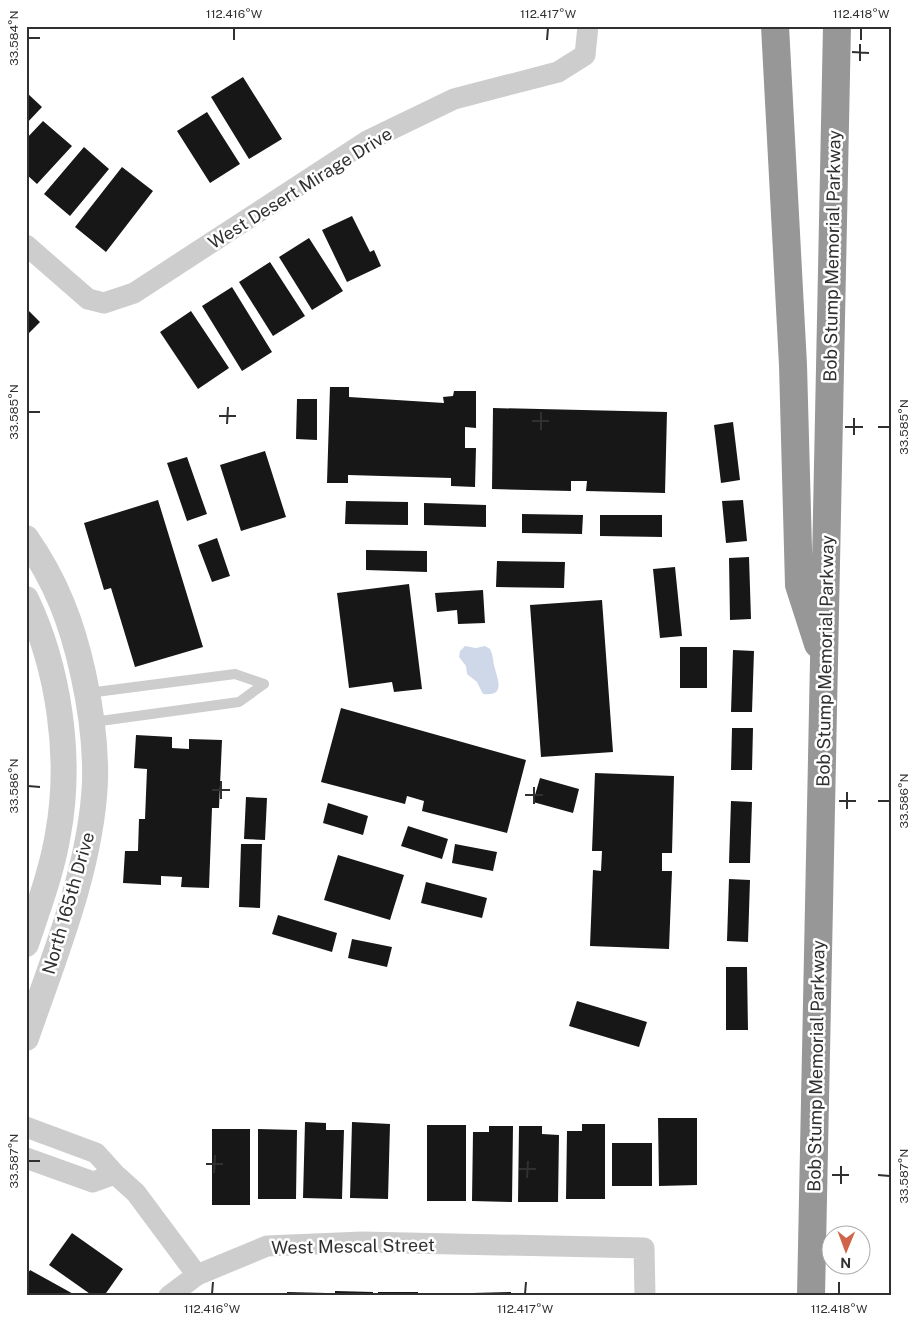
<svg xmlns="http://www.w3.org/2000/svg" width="918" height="1322" font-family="'Public Sans',sans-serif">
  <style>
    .water { fill: #cfd8e8 }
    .building { fill: #171717 }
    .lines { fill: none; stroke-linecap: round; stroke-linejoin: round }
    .service { stroke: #cdcdcd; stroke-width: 10 }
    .minor { stroke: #cdcdcd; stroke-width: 21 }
    .tertiary { stroke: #cdcdcd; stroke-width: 26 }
    .motorway { stroke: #979797; stroke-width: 28 }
    .ticks { fill: none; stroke: #303030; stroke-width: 2 }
    .labels { text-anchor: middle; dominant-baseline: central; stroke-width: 5; stroke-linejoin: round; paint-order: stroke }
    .street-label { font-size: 18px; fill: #303030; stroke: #fff }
    .neatline { fill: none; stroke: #303030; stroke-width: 2 }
    .ticks-label { font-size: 12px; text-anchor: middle; fill: #303030 }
  </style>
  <rect width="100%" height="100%" fill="#fff"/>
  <!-- water -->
  <path class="water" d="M465,646L476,648L485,646L490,649C493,655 493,660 494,665C497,678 507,697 483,694L477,682L467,674L466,666L459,657L460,651Z"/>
  <!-- building -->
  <path class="building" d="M243,77L282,139L249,159L211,97Z
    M26,92L42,107L26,124Z
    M207,112L240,164L210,183L177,131Z
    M43,121L72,146L37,184L26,174V139Z
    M84,147L109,169L70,216L44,194Z
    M122,167L153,191L106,252L75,227Z
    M352,216L370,252L374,250L381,266L347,282L322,230Z
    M309,238L343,291L312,310L279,257Z
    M270,262L305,316L273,336L239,282Z
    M232,287L272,352L242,371L202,306Z
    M26,308L40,322L26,336Z
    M191,311L229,368L198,389L160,332Z
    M330,387H349V397L444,403L443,397L453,396L454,391H476V428L465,427V448H476L475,487L451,486V478L348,475V483H327Z
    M297,399H317V440L296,439Z
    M493,408L667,412L665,493L586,491L587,481H571V491L492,489Z
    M733,422L740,480L721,483L714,425Z
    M265,451L286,517L241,531L220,465Z
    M187,457L207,514L187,521L167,463Z
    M158,500L203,647L135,667L111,588L104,590L84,523Z
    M743,500L747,541L726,543L722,501Z
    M346,501L408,502V525L345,524Z
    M424,503L486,505V527L424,525Z
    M522,514L583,515L582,534L522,533Z
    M600,515H662V537L600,536Z
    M217,538L230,576L212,582L198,545Z
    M366,550L427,551V572L366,570Z
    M749,557L751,619L730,620L729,558Z
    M497,561L565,562L564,588L496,587Z
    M675,567L682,636L660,638L653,569Z
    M409,584L422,689L394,692L392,682L349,688L337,593Z
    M483,590L485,623L458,624L457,610L437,612L435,593Z
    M602,600L613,752L541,757L530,605Z
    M680,647H707V688H680Z
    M733,650L754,651L752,712H731Z
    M341,708L526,760L507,833L422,811L424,801L407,796L405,804L321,782Z
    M732,728H753L752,770H731Z
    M136,735L172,737V748L189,749V739L222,740L219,808H212L209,888L181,887L182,877L161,876V885L123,883L125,851H138L139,819H145L147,769L134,768Z
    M595,773L674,776L672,853H662V871H672L669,949L590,946L593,870L601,871L602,851H592Z
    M540,778L579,789L573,813L533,802Z
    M246,797L267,798L265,840L244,839Z
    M731,801L752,802L750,863H729Z
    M328,803L368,816L363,835L323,823Z
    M408,826L448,839L442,859L401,846Z
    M241,844H262L260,908L239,907Z
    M455,844L497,852L493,871L452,863Z
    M338,855L404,875L390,920L324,900Z
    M729,879L750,880L748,942L727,941Z
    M426,882L487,898L482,918L421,903Z
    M278,915L337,933L332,952L272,934Z
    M352,939L392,947L387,967L348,958Z
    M726,967H747L748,1030H726Z
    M577,1001L647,1022L639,1047L569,1026Z
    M658,1118H697V1185L659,1186Z
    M305,1122L326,1123V1130H344L342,1199L303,1198Z
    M352,1122L390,1124L388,1199L350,1198Z
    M582,1124H605V1199H566L567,1131H582Z
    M427,1125H466V1201H427Z
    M489,1126H513L512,1202L472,1201L473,1132H489Z
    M519,1126H542V1134L559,1135L558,1202H518Z
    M212,1129H250V1205H212Z
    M258,1129L297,1130L296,1199H258Z
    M612,1143H652V1186H612Z
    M72,1233L123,1269L104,1296H93L49,1265Z
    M30,1270L77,1296H26V1277Z
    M335,1291L373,1292V1296H335Z
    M287,1292L327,1293V1296H287Z
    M378,1292H418V1296H378Z
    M511,1292V1296H472V1293Z"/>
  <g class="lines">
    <!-- service -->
    <path class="service" d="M88,693L235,674L264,684
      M93,722L239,702L264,684"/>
    <!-- minor -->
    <path class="minor" d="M26,245L88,299L104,303L134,293L367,141L454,99L558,72L585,55L588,26
      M26,1127L96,1153L115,1174L136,1193L197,1275
      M26,1158L93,1182L115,1174
      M169,1296L197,1275L267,1246L362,1242L644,1248L645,1296"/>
    <!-- tertiary -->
    <path class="tertiary" d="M26,538C56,581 72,623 83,673C91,709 96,746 95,782C91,869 54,957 26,1038
      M26,599C59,668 72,758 58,834C52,871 38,908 26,944"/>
    <!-- motorway -->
    <path class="motorway" d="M775,26L793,365L799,585L818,644
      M811,1296L837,26"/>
  </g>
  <!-- ticks -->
  <path class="ticks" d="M28,38H40M234,40V28M547,40L548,28M861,40V28M852,52L869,53M860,61V44M28,412H40M219,416H236M532,421H549M227,424L228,407M845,427H863M878,427H890M541,430V412M854,435V418M28,786L40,787M212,790H230M525,795H543M221,799V781M839,801H856M878,801H890M534,804V787M847,809V792M28,1161H40M206,1164H223M519,1169H536M214,1173L215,1155M832,1175H849M878,1175L890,1176M527,1178L528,1161M841,1184V1166M212,1294L213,1282M525,1294L526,1282M839,1294V1282"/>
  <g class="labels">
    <!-- street labels -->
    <g class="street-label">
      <text transform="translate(300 188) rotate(-32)">West Desert Mirage Drive</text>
      <text transform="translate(832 256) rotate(-89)">Bob Stump Memorial Parkway</text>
      <text transform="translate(825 661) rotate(-89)">Bob Stump Memorial Parkway</text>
      <text transform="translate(68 903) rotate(-74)">North 165th Drive</text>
      <text transform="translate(816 1066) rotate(-89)">Bob Stump Memorial Parkway</text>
      <text transform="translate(353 1246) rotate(-1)">West Mescal Street</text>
    </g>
  </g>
  <!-- border -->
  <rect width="918" height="1322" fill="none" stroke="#ffffff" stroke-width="55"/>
  <!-- north arrow -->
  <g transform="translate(846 1250) rotate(181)"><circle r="24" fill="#ffffff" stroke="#acacac"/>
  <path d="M0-4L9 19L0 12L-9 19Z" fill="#d0644a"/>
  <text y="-8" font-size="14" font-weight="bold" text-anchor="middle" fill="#303030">N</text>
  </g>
  <rect x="28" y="28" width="862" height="1266" class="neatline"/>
  <g class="ticks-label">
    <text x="234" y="18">112.416°W</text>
    <text x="548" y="18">112.417°W</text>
    <text x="861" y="18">112.418°W</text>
    <text transform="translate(14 38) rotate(-90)" y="4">33.584°N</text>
    <text transform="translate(14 412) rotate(-90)" y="4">33.585°N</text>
    <text transform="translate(904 427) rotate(-90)" y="4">33.585°N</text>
    <text transform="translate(14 786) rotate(-90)" y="4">33.586°N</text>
    <text transform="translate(904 801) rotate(-90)" y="4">33.586°N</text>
    <text transform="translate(14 1161) rotate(-90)" y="4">33.587°N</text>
    <text transform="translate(904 1176) rotate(-90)" y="4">33.587°N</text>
    <text x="212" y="1313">112.416°W</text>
    <text x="525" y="1313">112.417°W</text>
    <text x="839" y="1313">112.418°W</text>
  </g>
</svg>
